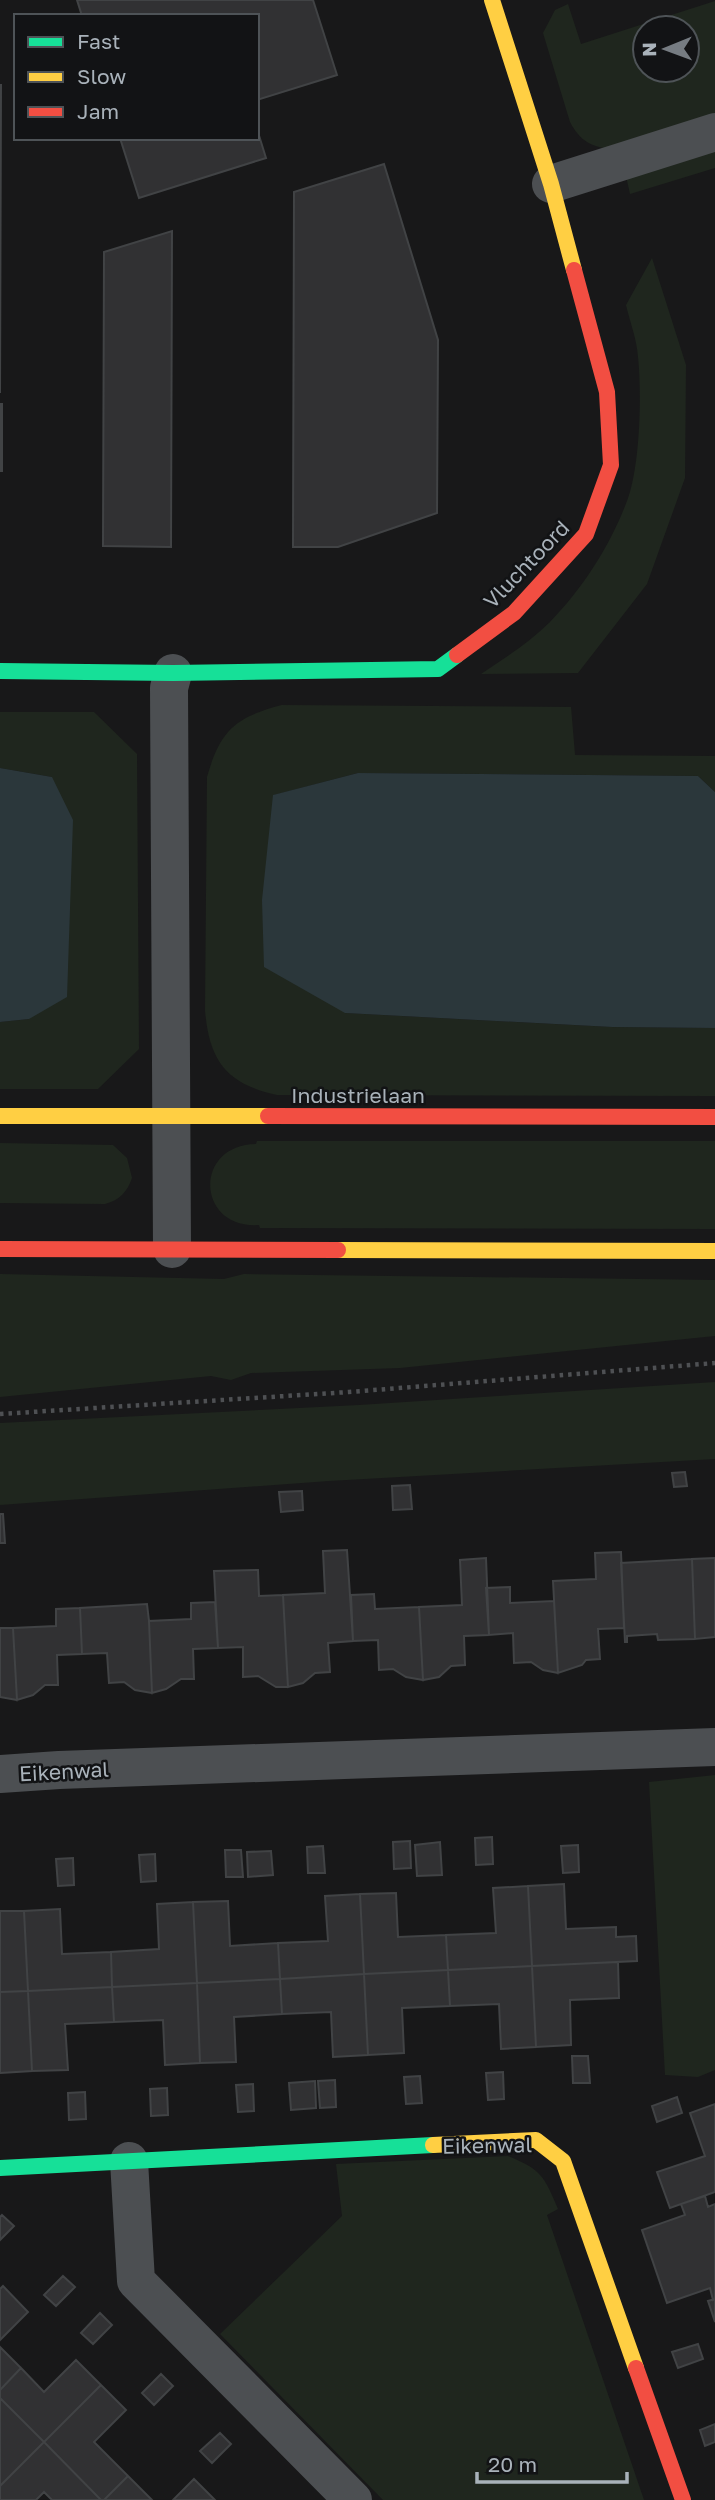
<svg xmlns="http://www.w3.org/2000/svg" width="715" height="2500" font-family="'Golos Text',sans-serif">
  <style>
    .green { fill: #1f261e; fill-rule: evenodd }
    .water { fill: #2b373b }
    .building { fill: #313133; stroke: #414345; stroke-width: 2 }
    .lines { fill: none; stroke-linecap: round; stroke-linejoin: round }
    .path { stroke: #4e5053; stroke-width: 4.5; stroke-dasharray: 3.5 5; stroke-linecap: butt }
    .street { stroke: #4c4f52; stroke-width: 38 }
    .fast { stroke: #16e098; stroke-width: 16 }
    .slow { stroke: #ffcf43; stroke-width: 16 }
    .jam { stroke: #f24e42; stroke-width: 16 }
    .labels { text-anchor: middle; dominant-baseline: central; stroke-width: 5; stroke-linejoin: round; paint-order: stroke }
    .street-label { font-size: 21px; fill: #a9b2ba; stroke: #121315 }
  </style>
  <rect width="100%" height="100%" fill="#181819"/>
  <!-- green -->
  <path class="green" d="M715,1V121L614,149C592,148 580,141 570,122L543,33L555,10L568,4L581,44ZM645,28H687V70H645Z
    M715,147V168L630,194L626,176Z
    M652,258L686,365L685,478L647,584L578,673L481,674C505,658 530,642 550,622C583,588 610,546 627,501C640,468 642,394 638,357C637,340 630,322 626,305Z
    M282,705L571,707L575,755L715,756V792L698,776L358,773L274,795L345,1013L612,1027L715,1028V1096L277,1095C226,1084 209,1060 205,1010L207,777C220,731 235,717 282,705Z
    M0,712H94L137,754L139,1049L98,1089H0V1022L29,1019L52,777L0,768Z
    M257,1141H715V1229L260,1228L259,1225C196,1229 193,1145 256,1144Z
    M0,1143L113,1145L127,1158L132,1178C127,1192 120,1200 105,1204L0,1203Z
    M0,1274L224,1279L244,1274L715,1280V1336L400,1368L251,1373L231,1380L211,1376L0,1397Z
    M715,1382V1459L329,1481L0,1505V1423L359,1405Z
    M715,1775V2070L698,2077L665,2075L649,1782Z
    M508,2156C542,2170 544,2176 558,2209L547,2215L644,2500H383L220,2334L342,2216L336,2164Z"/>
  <!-- water -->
  <path class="water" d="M0,768L52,777L73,820L67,997L29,1019L0,1022Z
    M358,773L698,776L715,792V1028L612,1027L345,1013L264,967L262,900L273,795Z"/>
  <!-- building -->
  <path class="building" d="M77,0H313L337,75L257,100V16H82Z
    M0,85H1L0,393Z
    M257,129L266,158L139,198L120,138H257Z
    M384,164L438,340L437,513L338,547H293L294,192Z
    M172,231L171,547L103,546L104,252Z
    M0,404H2V471H0Z
    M685,1472L687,1486L674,1487L672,1473Z
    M410,1485L412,1509L393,1510L392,1486Z
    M302,1491L303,1510L281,1512L279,1492Z
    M0,1514H3L5,1543H0Z
    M347,1550L353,1641L328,1643L330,1672L315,1673L303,1683L288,1687L283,1595L325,1593L323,1551Z
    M621,1552L624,1628L598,1629L600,1659L586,1660L582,1665L558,1673L553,1581L596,1579L595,1553Z
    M486,1558L489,1635L464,1636L465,1665L451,1666L439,1677L423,1680L419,1607L462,1605L460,1560Z
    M715,1558V1637L695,1639L692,1559Z
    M692,1559L695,1639L658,1640L657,1634L627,1636V1642H625L621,1563Z
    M258,1570L259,1596L283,1595L288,1687H276L258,1676L243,1677V1647L218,1648L214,1571Z
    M510,1587V1603L554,1601L558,1673L543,1670L531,1662L514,1663L513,1633L489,1635L486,1588Z
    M374,1594L375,1609L419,1607L423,1680L406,1677L393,1669L379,1670L378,1640L353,1641L351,1595Z
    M215,1602L218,1648L193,1649L194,1679H181L166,1689L152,1693L149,1621L191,1619V1603Z
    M147,1604L149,1621L152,1693L135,1690L124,1682L109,1683L107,1653L82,1654L80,1608Z
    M80,1608L82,1654L57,1655L58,1685H45L33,1695L17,1700L13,1628L56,1626V1609Z
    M0,1628H13L17,1700L0,1697Z
    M492,1837L493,1864L476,1865L475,1838Z
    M410,1841L411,1868L394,1869L393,1842Z
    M440,1842L442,1875L417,1876L415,1845Z
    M578,1845L579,1872L563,1873L561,1846Z
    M323,1846L325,1873H308L307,1847Z
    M225,1850H241L243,1877H226Z
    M271,1851L273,1875L248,1877L247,1852Z
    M155,1854L156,1881L141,1882L139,1855Z
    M73,1858L74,1885L58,1886L56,1859Z
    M564,1884L566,1929L616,1927V1937L636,1936L637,1961L532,1966L528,1886Z
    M528,1886L532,1966L448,1970L446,1935L496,1933L493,1888Z
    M396,1893L398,1937L446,1935L448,1970L364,1974L360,1894Z
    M360,1894L364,1974L280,1979L278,1943L328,1941L325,1896Z
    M228,1901L230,1946L278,1943L280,1979L197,1983L193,1902Z
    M193,1902L197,1983L112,1987L111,1952L159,1949L157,1904Z
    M60,1909L62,1954L111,1952L112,1987L28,1991L24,1911Z
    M0,1911H24L28,1991L0,1992Z
    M618,1962L619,1998L570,2000L571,2045L536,2047L532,1966Z
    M532,1966L536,2047L501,2049L499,2004L450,2006L448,1970Z
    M448,1970L450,2006L402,2008L404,2053L368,2055L364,1974Z
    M364,1974L368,2055L333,2057L331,2012L282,2014L280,1979Z
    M280,1979L282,2014L234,2017L236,2062L200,2063L197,1983Z
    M197,1983L200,2063L165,2065L163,2020L114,2022L112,1987Z
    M112,1987L114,2022L65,2024L68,2070L32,2071L28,1991Z
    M28,1991L32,2071L0,2073V1992Z
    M572,2056H588L590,2083H573Z
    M503,2072L504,2099L488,2100L486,2073Z
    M420,2076L422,2103L406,2104L404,2077Z
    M335,2080L336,2107L320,2108L318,2081Z
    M315,2081L316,2108L291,2110L289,2083Z
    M253,2084L254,2111L238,2112L236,2085Z
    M167,2088L168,2115L151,2116L150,2089Z
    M85,2092L86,2119L69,2120L68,2093Z
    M677,2097L682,2113L657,2122L652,2106Z
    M715,2104V2192L670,2208L657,2172L705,2156L690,2113Z
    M705,2196L708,2207L715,2204V2299L713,2300L710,2288L667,2303L642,2230L685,2215L681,2204Z
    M2,2215L14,2226L0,2240V2217Z
    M63,2276L75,2287L56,2306L44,2295Z
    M3,2286L28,2312L0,2340V2289Z
    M715,2299V2322L708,2301Z
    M100,2313L112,2325L93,2344L81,2333Z
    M698,2344L703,2359L678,2368L672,2352Z
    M0,2347L21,2368L0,2390Z
    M76,2360L101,2385L44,2442L0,2398V2390L21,2368L44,2392Z
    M161,2374L173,2386L154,2405L142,2393Z
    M101,2385L126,2410L94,2442L128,2476L104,2500H101L44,2442Z
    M0,2398L44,2442L0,2486Z
    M715,2424V2442L705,2446L700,2430Z
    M220,2433L231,2444L212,2463L200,2451Z
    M44,2442L101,2500H52L44,2492L36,2500H0V2486Z
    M128,2476L152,2500H104Z
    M194,2479L215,2500H173Z"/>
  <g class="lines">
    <!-- path -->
    <path class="path" d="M0,1414L349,1392L715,1363"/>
    <!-- street -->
    <path class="street" d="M551,184L715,132
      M172,1249L169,688L173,673
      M0,1774L59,1770L715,1747
      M129,2161L136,2281L353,2500"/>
    <!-- fast -->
    <path class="fast" d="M0,671L173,673L438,669L457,655
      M0,2168L433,2145"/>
    <!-- slow -->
    <path class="slow" d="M492,0L551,184L574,270
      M0,1116H268
      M338,1250L715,1251
      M433,2145L536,2140L563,2161L636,2368"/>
    <!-- jam -->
    <path class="jam" d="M457,655L514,613L586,534L611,465L607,392L574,270
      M268,1116L715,1117
      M0,1249L338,1250
      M636,2368L683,2500"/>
  </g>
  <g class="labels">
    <!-- street labels -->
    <g class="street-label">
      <text transform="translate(526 564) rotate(-46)">Vluchtoord</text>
      <text x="358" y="1095">Industrielaan</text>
      <text transform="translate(64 1771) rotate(-3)">Eikenwal</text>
      <text transform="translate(487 2145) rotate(-1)">Eikenwal</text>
    </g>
  </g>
  <!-- legend -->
  <rect x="14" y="14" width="245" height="126" fill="#121315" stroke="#4e5357" stroke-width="2"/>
  <rect x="28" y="37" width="35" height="10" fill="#16e098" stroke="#4e5357" stroke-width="2"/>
  <text x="77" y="49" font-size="21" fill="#a9b2ba">Fast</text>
  <rect x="28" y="72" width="35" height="10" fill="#ffcf43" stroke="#4e5357" stroke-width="2"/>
  <text x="77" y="84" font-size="21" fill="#a9b2ba">Slow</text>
  <rect x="28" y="107" width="35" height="10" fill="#f24e42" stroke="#4e5357" stroke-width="2"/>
  <text x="77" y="119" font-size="21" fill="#a9b2ba">Jam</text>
  <!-- north arrow -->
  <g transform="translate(666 49) rotate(269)"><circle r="33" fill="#121315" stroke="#4e5357" stroke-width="2"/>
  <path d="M0-5L12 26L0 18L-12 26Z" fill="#767c82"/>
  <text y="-10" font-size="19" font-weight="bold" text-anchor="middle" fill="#a9b2ba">N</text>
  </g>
  <!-- scale -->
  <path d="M477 2472v10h150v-10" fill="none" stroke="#a9b2ba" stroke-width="3.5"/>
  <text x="488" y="2472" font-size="21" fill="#a9b2ba" stroke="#121315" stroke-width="5" paint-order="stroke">20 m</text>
</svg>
